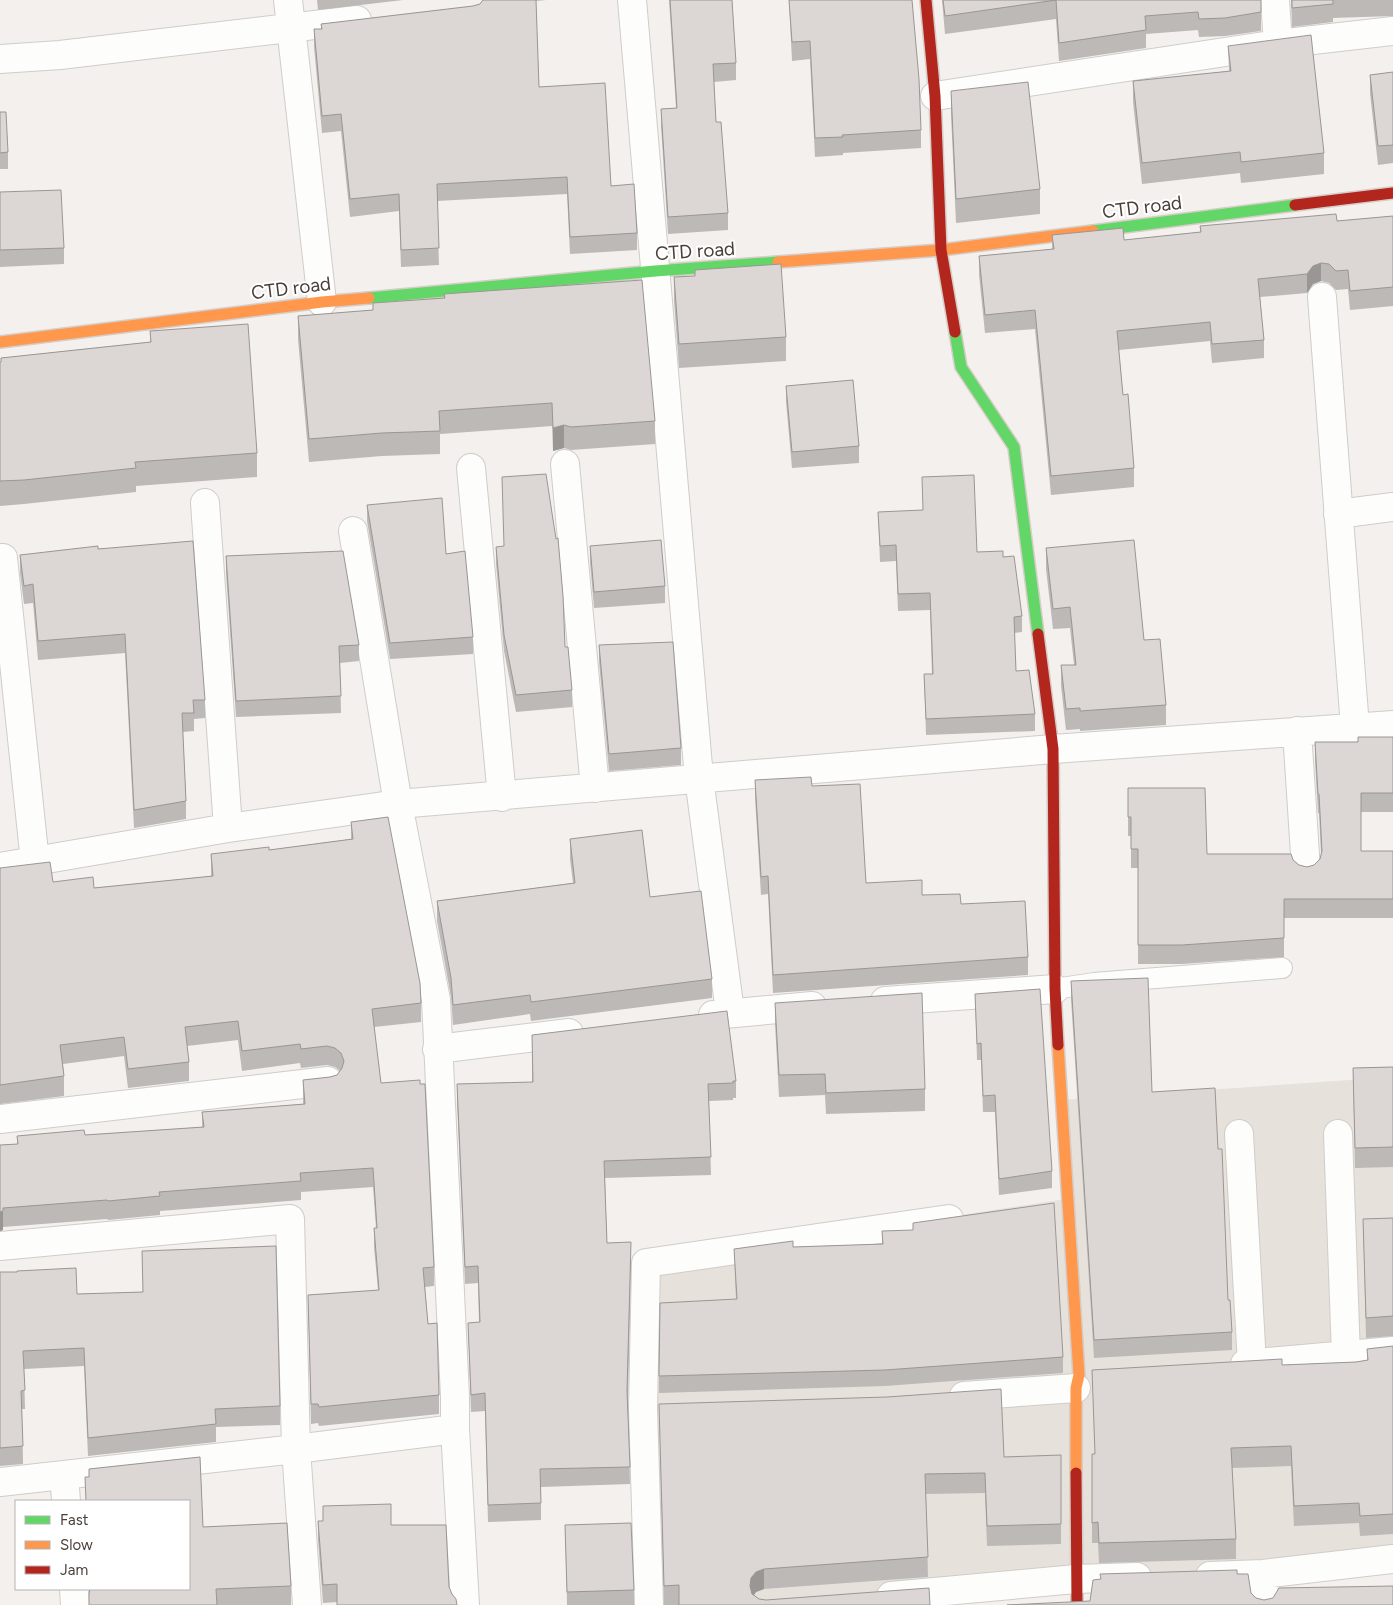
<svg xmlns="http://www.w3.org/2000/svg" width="1393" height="1605" font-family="Figtree,sans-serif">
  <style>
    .residential { fill: #e7e1db }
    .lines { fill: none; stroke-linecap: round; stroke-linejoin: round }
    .lane-casing { stroke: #d0ccca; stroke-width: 22 }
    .street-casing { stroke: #d0ccca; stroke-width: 30 }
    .fast-casing { stroke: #d5cdc6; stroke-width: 14 }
    .slow-casing { stroke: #d5cdc6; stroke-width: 14 }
    .jam-casing { stroke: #d5cdc6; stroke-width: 14 }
    .lane { stroke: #fdfdfc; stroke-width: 20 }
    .street { stroke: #fdfdfc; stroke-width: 28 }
    .fast { stroke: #63d668; stroke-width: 11 }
    .slow { stroke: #ff974d; stroke-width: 11 }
    .jam { stroke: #b3261e; stroke-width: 11 }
    .wall { fill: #bdb9b6 }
    .shaded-wall { fill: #9a9694 }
    .building { fill: #dcd7d4; stroke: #9a9694 }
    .labels { text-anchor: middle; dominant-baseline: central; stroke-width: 4; stroke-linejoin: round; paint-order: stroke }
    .street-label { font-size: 19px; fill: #4b3f38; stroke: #fff }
  </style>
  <rect width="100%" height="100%" fill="#f3f0ee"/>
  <!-- residential -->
  <path class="residential" d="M1393,1077V1562L728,1605H653L646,1263L1066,1199L1061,1100Z"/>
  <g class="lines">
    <!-- lane casing -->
    <g class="lane-casing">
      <path id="lane" d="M1055,989L1094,983L1282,968"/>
    </g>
    <!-- street casing -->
    <g class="street-casing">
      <path id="street" d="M288,0L322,302
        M632,0L699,778L730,1012
        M1275,0L1278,44
        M0,59L60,55L357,20
        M935,96L1278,44L1393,31
        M1322,297L1355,727
        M565,464L595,788
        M471,468L502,797
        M205,503L228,828
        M1338,514L1393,507
        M353,531L398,804L436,1000L455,1397V1429L465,1605
        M3,558L35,862
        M1297,731L1306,870
        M0,867L228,828L398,804L1053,749L1393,725
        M885,1001L1055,989
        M713,1015L812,1006
        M437,1049L569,1033
        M0,1119L328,1081
        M1239,1134L1252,1364
        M1338,1134L1346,1356
        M0,1246L290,1219L296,1449L307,1605
        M1245,1364L1393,1351
        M964,1396L1076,1388
        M64,1475L66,1501
        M0,1482L296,1449L455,1429
        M1263,1574L1264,1605
        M1210,1576L1263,1574L1393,1559
        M74,1589L75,1605
        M891,1596L1076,1579L1137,1577
        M649,1605L643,1409L646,1263L949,1219"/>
    </g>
    <!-- fast casing -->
    <g class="fast-casing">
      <path id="fast" d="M1093,231L1295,205
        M369,298L655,271L778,262
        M955,332L961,367L1014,447L1038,634"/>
    </g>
    <!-- slow casing -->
    <g class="slow-casing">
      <path id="slow" d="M778,262L941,250L1093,231
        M0,342L322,302L369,298
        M1058,1045L1079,1375L1076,1388V1473"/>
    </g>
    <!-- jam casing -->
    <g class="jam-casing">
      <path id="jam" d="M926,0L935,96L941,250L955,332
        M1295,205L1393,193
        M1038,634L1053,749L1055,989L1058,1045
        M1076,1473L1077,1605"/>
    </g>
    <!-- lane -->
    <use href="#lane" class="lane"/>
    <!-- street -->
    <use href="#street" class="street"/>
    <!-- fast -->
    <use href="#fast" class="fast"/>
    <!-- slow -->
    <use href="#slow" class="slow"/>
    <!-- jam -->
    <use href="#jam" class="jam"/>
  </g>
  <!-- wall -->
  <path class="wall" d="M317,0H403L318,10Z
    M483,0H546L536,1L539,87L611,186L637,233V250L570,254L567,194L437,201L439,265L401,267L399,211L350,217L341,131L322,133L314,47V29H321V24L473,6L480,4Z
    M669,0H732L736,63V80L714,82L716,122L728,213V230L668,234L661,126V109L676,108Z
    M789,0L921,130V148L843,153V155L815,157L810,59L792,61Z
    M942,0H1261V31L1225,36L1199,37L1198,30L1146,34V48L1059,61L1056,19L945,34Z
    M1291,0H1393V16L1333,18V22L1292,27Z
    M1228,46L1324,153V174L1241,183L1240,173L1142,184L1133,102V81L1229,71Z
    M1393,72V163L1378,165L1370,93V75Z
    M951,91L1040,189V214L956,223L951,115Z
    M0,112L8,152V169H0Z
    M0,192L64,248V264L0,267Z
    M1393,216V306L1350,310L1348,289L1336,290L1329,283L1321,281L1313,284L1307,293L1260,297L1264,340V358L1212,363L1210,341L1119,350L1123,395L1134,468V487L1051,495L1035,329L985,333L979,275V256L1052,249V235L1124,240L1200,232V226L1337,221Z
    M674,277L786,337V361L679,368L674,301Z
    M373,303L655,421V444L571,450L564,448L553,451L552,426L440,434V454L382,456L309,462L298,339V316L373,310Z
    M150,331L257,453V477L136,486V492L24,504L0,506V362H1V358L150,342Z
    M786,386L859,446V463L792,468L786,402Z
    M367,505L446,554L473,637V654L390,659L367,521Z
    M878,512L977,552L1003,557L1022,616V632L1014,633L1016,671L1035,714V731L926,735L924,674H932L930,610L898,611L896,561L880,562Z
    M590,546L665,586V603L594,608L590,562Z
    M496,547L565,647L572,690V707L516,712L504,651L496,564Z
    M1046,548L1144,640L1166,705V725L1080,731V729L1066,730L1061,686V665H1074L1070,628L1053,629L1046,569Z
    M98,549L205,700V718L194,719V731L183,732L186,801V819L134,828L125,653L38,660L33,603L24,604L20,573V555Z
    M226,556L359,645V661L340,663L341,713L236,717L226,573Z
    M599,645L681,748V765L609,771L599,662Z
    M1393,737V812H1361V851H1393V918H1284V957L1182,964H1138V868H1131V836H1128V788L1207,854L1293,860L1299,865L1307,867L1314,865L1320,859L1321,854L1319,813H1318L1315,761V742H1358Z
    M755,780L812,786L866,883L961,904L1028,957V975L773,993L768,894L761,895L755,798Z
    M351,822L421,1003V1022L374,1027L381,1083L434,1267V1286L425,1287L428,1324L439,1395V1414L319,1426L318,1423L311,1424L308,1295L378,1290L374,1247V1228H376L373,1187L301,1192V1200L160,1211V1215L108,1220L107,1219L3,1227V1230L0,1231V1145L17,1144V1136L85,1135L202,1127V1112L303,1104V1080L330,1077L337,1075L340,1071L335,1067L327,1065L301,1068L300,1063L242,1071L238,1040L187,1046L189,1062V1081L128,1088L124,1056L63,1064L64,1076V1096L0,1104V868L53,882L94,888L211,876V854L269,850L351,839Z
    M570,839L650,897L712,979V998L531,1021L530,1014L453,1025L451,997L437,921V901L573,883L570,859Z
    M1071,981L1152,1092L1228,1300L1232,1332V1350L1094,1358L1071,999Z
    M975,994L1052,1171V1188L999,1195L995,1112H983L981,1060H977Z
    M775,1003L925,1089V1111L826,1114L825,1095L779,1097L775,1024Z
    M532,1035L736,1081V1098H733V1100L709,1101L711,1175L605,1178L607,1243L631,1259L628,1399L630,1484L541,1487V1520L488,1522L485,1411L471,1412L468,1323L479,1322L478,1283L465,1284L457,1102V1084L532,1082Z
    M1393,1067V1167L1355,1168L1353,1068Z
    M1393,1218V1336L1366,1338L1363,1219Z
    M882,1231L1063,1357V1373L885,1386L659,1393V1376L736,1300L734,1249L882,1244Z
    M142,1251L280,1406V1425L216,1427V1442L88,1456L84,1366L24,1369L25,1409H22L23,1464L0,1466V1272L77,1294L143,1292Z
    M1393,1346V1534L1360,1536L1359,1523L1294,1526L1291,1466L1232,1468L1236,1539V1559L1099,1563L1098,1543H1092V1454H1095L1092,1370L1282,1365L1356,1362L1367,1360V1349Z
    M659,1404L1004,1457L1061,1455V1544L987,1546L985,1493L926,1494L928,1577L764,1589L756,1592L754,1595L759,1599L766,1600L930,1605H664Z
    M200,1457L203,1527L287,1523L291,1586V1605H89V1594L90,1589H189V1501H86L85,1477H89V1469Z
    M318,1521L391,1525L449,1587L452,1594L323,1603L318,1540Z
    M565,1525L634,1590V1605H567Z"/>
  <!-- shaded-wall -->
  <path class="shaded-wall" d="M1321,263V281L1313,284L1307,293V274L1313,266Z
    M564,425V448L553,451V428Z
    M3,1211V1230L0,1231V1212Z
    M764,1569V1589L756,1592L751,1599L750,1586L751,1578L756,1572Z"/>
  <!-- building -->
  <path class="building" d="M483,0H536L539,87L605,83L611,186L634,184L637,233L570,237L567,177L437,184L439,248L401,250L399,194L350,199L341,114L322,116L314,29H322L321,24L473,6L480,4Z
    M670,0H732L736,63L713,64L716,122H721L728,213L668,217L661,109L677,108Z
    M789,0H912L919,79L921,130L842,135L843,137L815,138L810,41L792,42Z
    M943,0H1261V12L1225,18L1199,19L1198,12L1145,16L1146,30L1059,43L1056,0L945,16Z
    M1292,0H1333V4L1292,8Z
    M1311,35L1324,153L1241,162L1240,152L1142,163L1133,81L1231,71L1228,46Z
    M1393,72V145L1378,146L1370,75Z
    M1028,82L1040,189L956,199L951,91Z
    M0,112H6L8,152L0,153Z
    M61,190L64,248L0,250V192Z
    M1336,214L1337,221L1393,216V287L1350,291L1348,270L1336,271L1329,264L1321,263L1313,266L1307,274L1258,279L1264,340L1212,344L1210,322L1117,331L1123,395L1128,394L1134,468L1051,476L1035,310L985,315L979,256L1054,249L1052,235L1123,228L1124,240L1201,232L1200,226Z
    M781,264L786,337L679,344L674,277L695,276V270Z
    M642,280L655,421L571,427L564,425L553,428L552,403L439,411L440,431L382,433L309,439L298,316L373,310V303L445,298L444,294Z
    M248,324L257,453L135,462L136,468L24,480L0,481V362H1V358L151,342L150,331Z
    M853,380L859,446L792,452L786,386Z
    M546,474L556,539L558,538L563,596L565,647H568L572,690L516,695L504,635L496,547L504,546L502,477Z
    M974,475L977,552L1003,551V557L1014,556L1022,616L1014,617L1016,671L1029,670L1035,714L926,719L924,674H933L930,593L898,594L896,545L880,546L878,512L923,510L922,477Z
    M442,498L446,554L465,551L473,637L390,643L367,505Z
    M661,540L665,586L594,592L590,546Z
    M1134,540L1144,640L1160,639L1166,705L1080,711V708L1066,709L1061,665H1076L1070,607L1053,609L1046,548Z
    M193,541L205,700H193L194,713H182L186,801L134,810L125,634L38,641L33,584L24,586L20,555L98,546V549Z
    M343,551L359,645L339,646L341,696L236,701L226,556Z
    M673,642L681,748L609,754L599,645Z
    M1358,737H1393V793H1361V851H1393V899H1284V938L1182,945H1138V849H1131V817H1128V788H1205L1207,854H1291L1293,860L1299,865L1307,867L1314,865L1320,859L1322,851L1319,794H1318L1315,742H1358Z
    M811,777L812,786L860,784L866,883L922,880V895L960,894L961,904L1025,901L1028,957L773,975L768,876L761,877L755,780Z
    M388,817L420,983L421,1003L372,1009L381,1083L420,1080V1084H425L434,1267L423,1268L428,1324L437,1323L439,1395L319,1407L318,1404H311L308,1295L379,1290L374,1228H377L373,1168L300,1173L301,1181L159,1192L160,1196L108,1201L107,1200L3,1208V1211L0,1212V1145L18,1144L17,1136L84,1130L85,1135L204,1127L202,1112L305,1104L303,1080L330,1077L337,1075L342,1068L344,1061L341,1053L335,1048L327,1046L301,1049L300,1044L242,1051L238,1021L185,1027L189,1062L128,1069L124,1037L60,1045L64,1076L0,1085V868L50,862L53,882L93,877L94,888L213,876L211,854L269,847V850L353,839L351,822Z
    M642,830L650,897L701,891L712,979L531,1002L530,995L453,1005L451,978L437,901L575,883L570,839Z
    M1148,978L1152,1092L1215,1088L1218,1149H1222L1228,1300H1230L1232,1332L1094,1340L1071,981Z
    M1040,989L1052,1171L999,1179L995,1095L983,1096L981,1043L977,1044L975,994Z
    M922,993L925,1089L826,1093L825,1074L779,1075L775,1003Z
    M727,1011L736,1081H733V1083L708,1084L711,1157L604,1161L607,1243L631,1242L627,1391L630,1467L540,1469L541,1503L488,1505L485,1393L471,1395L468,1323L480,1322L478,1266L465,1267L457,1084L533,1082L532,1035Z
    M1393,1067V1147L1355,1148L1353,1068Z
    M1054,1203L1063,1357L885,1370L659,1376L660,1303L737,1299L734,1249L793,1241V1247L883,1244L882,1231L913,1230V1223Z
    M1393,1218V1316L1366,1318L1363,1219Z
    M276,1246L280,1406L215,1409L216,1424L88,1438L84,1348L23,1351L25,1390L21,1391L23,1446L0,1448V1272H17V1271L76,1268L77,1294L143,1292L142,1251Z
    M1393,1346V1514L1360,1516L1359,1503L1294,1506L1291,1446L1231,1448L1236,1539L1099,1543L1098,1522L1092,1523V1454H1095L1092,1370L1282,1359V1365L1356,1362L1368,1360L1367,1349Z
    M1001,1389L1004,1457L1061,1455V1524L987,1526L985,1473L925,1474L928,1557L764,1569L756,1572L751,1578L750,1586L752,1594L759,1599L766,1600L929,1588L930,1605H679V1585L664,1586L659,1404L887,1397Z
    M200,1457L203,1527L287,1523L291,1586L216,1589L217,1605H89V1594L90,1589H189V1501H86L85,1477H89V1469Z
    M391,1504V1525H446L449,1587L452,1594L456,1599L457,1605H337V1584L323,1585L318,1521H323V1506Z
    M631,1523L634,1590L567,1592L565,1525Z
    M1237,1570V1574H1248L1251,1593L1256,1598L1264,1600L1273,1598L1279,1588L1393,1586V1605H1007L1090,1601L1093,1580L1101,1579L1100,1574Z"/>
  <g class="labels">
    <!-- street labels -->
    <g class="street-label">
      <text transform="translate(1142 207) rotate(-7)">CTD road</text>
      <text transform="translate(695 251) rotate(-4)">CTD road</text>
      <text transform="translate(291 288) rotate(-7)">CTD road</text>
    </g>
  </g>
  <!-- legend -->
  <rect x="15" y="1500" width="175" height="90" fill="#ffffff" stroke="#b7b2af"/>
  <rect x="25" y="1516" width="25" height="8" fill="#63d668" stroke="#b7b2af"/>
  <text x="60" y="1525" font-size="15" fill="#4b3f38">Fast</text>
  <rect x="25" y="1541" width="25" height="8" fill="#ff974d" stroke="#b7b2af"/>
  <text x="60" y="1550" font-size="15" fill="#4b3f38">Slow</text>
  <rect x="25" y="1566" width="25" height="8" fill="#b3261e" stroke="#b7b2af"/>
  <text x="60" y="1575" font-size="15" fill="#4b3f38">Jam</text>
</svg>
